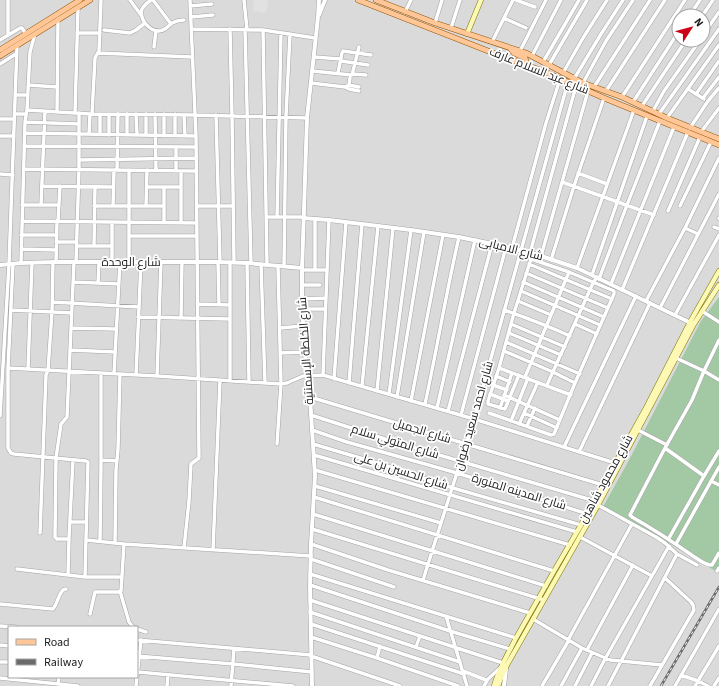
<svg xmlns="http://www.w3.org/2000/svg" width="719" height="686" font-family="'Source Sans 3',Cairo,sans-serif">
  <style>
    .residential { fill: #dbdada; fill-rule: evenodd }
    .cemetery { fill: #a2c9a4 }
    .parking { fill: #e1e1e1 }
    .lines { fill: none; stroke-linecap: round; stroke-linejoin: round }
    .minor-casing { stroke: #a4a4a4; stroke-width: 4.5 }
    .tertiary-casing { stroke: #a4a4a4; stroke-width: 5 }
    .secondary-casing { stroke: #797900; stroke-width: 5.5 }
    .primary-casing { stroke: #975400; stroke-width: 6 }
    .minor { stroke: #fff; stroke-width: 3.5 }
    .tertiary { stroke: #fff; stroke-width: 4 }
    .secondary { stroke: #fdf8b3; stroke-width: 4.5 }
    .primary { stroke: #ffc798; stroke-width: 5 }
    .rail-casing { stroke: #6b6b6b; stroke-width: 2.5 }
    .rail { stroke: #fff; stroke-width: 1; stroke-dasharray: 3; stroke-linecap: butt }
    .labels { text-anchor: middle; dominant-baseline: central; stroke-width: 3.5; stroke-linejoin: round; paint-order: stroke }
    .street-label { font-size: 12px; fill: #1d1d1d; stroke: #fff }
  </style>
  <rect width="100%" height="100%" fill="#efeae3"/>
  <!-- residential -->
  <path class="residential" d="M0,0H719V686H0ZM679,16H703V40H679ZM9,627H137V677H9Z"/>
  <!-- cemetery -->
  <path class="cemetery" d="M719,297V569L717,572L649,531L603,507L629,460L701,321Z"/>
  <!-- parking -->
  <path class="parking" d="M254,0H268L266,13L253,11Z"/>
  <g class="lines">
    <!-- minor casing -->
    <g class="minor-casing">
      <path id="minor" d="M130,0L141,15
        M151,0C147,3 144,5 142,9C139,19 149,31 159,31C165,31 168,26 172,23C176,21 180,20 184,20
        M153,0L171,24
        M244,0L247,29
        M516,0L535,7
        M190,6L212,4
        M405,12L411,0
        M689,16L700,0
        M702,16L713,0
        M191,17L213,15
        M504,18L526,28
        M435,23L442,0
        M451,28L460,0
        M191,29L263,30L315,38
        M230,29L232,116L234,262
        M245,29L251,263
        M104,30L130,33L136,30L145,23
        M263,30L267,265
        M77,33H100
        M8,35V0
        M703,35L719,12
        M0,40L20,28H22L26,34
        M492,42L513,0
        M154,47L156,31
        M520,51L546,0
        M98,53L192,57
        M532,56L561,0
        M314,57L341,59
        M341,61L368,65
        M543,62L579,0
        M0,64L16,54
        M549,65L587,0
        M312,71L352,75L359,47
        M338,73L342,53L343,51L371,55
        M563,73L583,38L607,0
        M353,74L366,75
        M574,79L601,34L623,0
        M311,83L345,87L349,85L359,87
        M583,83L606,41L633,0
        M28,85L57,87
        M349,85L350,78
        M345,87L349,89L359,91
        M594,87L650,0
        M688,89L704,99
        M606,91L665,0
        M696,94L719,61
        M15,95H28
        M622,97L685,0
        M703,98L719,77
        M633,102L679,31
        M642,106L686,40
        M27,110L90,114L195,115L307,118
        M653,111L664,91L700,40
        M57,112L58,19
        M75,113L78,8
        M15,114H26
        M92,114L95,58L96,56L99,51L101,0
        M100,114V134
        M109,114V135
        M127,114V135
        M136,114L137,135
        M155,114L156,170
        M175,114V136
        M659,114L719,29
        M184,115L185,136
        M216,115L220,262
        M667,118L719,45
        M0,119H14
        M25,122L79,124
        M690,128L708,101L719,88
        M701,132L719,108
        M25,133L196,136
        M89,134L90,114
        M146,135V114
        M0,136H14
        M164,136V114
        M24,146L196,147
        M79,160L196,158
        M24,169L196,171
        M117,170L118,114
        M129,170V262
        M176,171V147
        M181,171V223
        M578,173L607,184
        M0,174L13,175
        M562,182L654,215
        M42,186L113,187
        M147,187H181
        M22,205H59
        M41,205L45,111
        M94,206H164
        M113,206L114,170
        M146,206L147,170
        M197,206H233
        M680,206L711,142
        M668,211L700,137
        M267,217H303
        M277,217L281,33
        M719,218V219
        M22,221L197,223
        M58,221L60,186
        M164,222V187
        M714,227L719,229
        M685,228L698,234
        M21,235H57
        M129,236H197
        M56,242H77
        M77,246H112
        M94,246L95,187
        M512,248L546,123L560,79
        M21,249L56,250
        M530,253L576,86
        M541,256L588,91
        M551,260L574,186L604,98
        M56,262L57,221
        M76,262L79,169V113
        M112,262V222
        M218,262L219,304
        M230,262V380
        M21,263L25,122L27,110L30,52L35,34
        M247,263L249,382
        M13,264L8,368V448L11,453L14,454L86,461L88,462L85,577
        M261,264L265,383
        M529,264L612,299
        M284,266L286,116L290,34
        M577,268L634,110
        M302,270H327
        M315,270V219
        M526,273L608,308
        M592,275L647,116
        M599,279L627,205L660,121
        M73,282L119,284
        M523,282L604,317
        M98,283L99,262
        M611,284L674,127
        M302,285H320
        M622,290L688,132
        M521,291L600,325
        M302,299L326,298
        M518,301L551,315
        M646,301L685,228L719,158
        M52,302L139,307
        M198,304L230,305
        M660,308L719,194
        M302,309H325
        M11,310L72,313
        M504,310C527,318 548,326 570,336
        M702,311L719,322
        M675,315L719,235
        M138,317L230,319
        M181,318L182,262
        M511,324L565,347
        M575,324L597,334
        M71,328L116,329
        M280,328L303,326
        M509,333L561,355
        M719,340L704,371L692,400L665,448L630,515L632,517C653,529 673,542 693,556C698,559 706,566 712,565L719,553
        M506,342L580,374
        M70,350L115,352
        M504,351L553,372L575,383
        M280,353L305,352
        M676,358L704,371L719,380
        M8,368L157,376L281,384L287,383L303,376L323,375L474,419L615,463
        M499,368L571,395
        M28,369L32,263
        M114,374L120,262
        M136,375L141,262
        M323,375L329,220
        M157,376L161,262
        M496,376L510,382
        M525,377L569,272
        M334,379L346,222
        M349,383L362,224
        M493,385L507,390
        M547,385L593,283L597,277
        M362,386L378,226
        M377,391L393,228
        M389,394L411,230
        M490,394L508,401
        M504,395L560,420
        M310,397L603,485
        M397,397L424,232
        M411,401L443,235
        M425,404C437,349 446,293 459,237
        M437,408L475,240
        M500,408L512,373
        M448,411L492,244
        M489,413L551,435L554,434L575,383L614,294V291L569,272L531,259L514,313L499,368L488,401V404L505,409L519,375
        M524,413L557,428
        M311,415L385,439L595,501
        M461,415L506,247
        M0,416L9,264L17,46
        M511,421L528,378
        M519,424L538,382
        M527,426L535,408
        M312,430L347,442L457,473L588,514
        M638,430L667,445
        M277,444L281,384L278,266
        M313,444L384,465L453,488L581,525
        M564,447L636,296
        M665,448L704,476
        M579,452L650,303
        M314,455L577,532
        M73,460L69,538L68,539H57L55,537L56,458L61,424L67,417L74,262
        M101,460L117,461
        M315,470L570,545
        M711,481L719,485
        M315,486L441,523
        M314,497L554,571
        M598,505L656,537L665,543L677,554L697,565
        M313,514L546,586
        M70,522H86
        M312,529L544,600
        M40,533L46,375L48,370L52,312L53,262
        M580,537L652,576
        M669,538L704,476L719,451
        M86,540L124,544
        M100,541L101,467V373
        M115,543L116,470L118,449L120,374
        M311,544L388,570L530,613
        M676,544L719,467
        M184,548L189,501L191,464L199,458L196,136L190,0
        M213,550L220,380
        M311,559L394,587
        M17,569L85,577H122
        M717,571L719,568
        M310,574L516,638
        M68,575L69,539
        M423,580L474,419L568,82
        M310,585L450,631L510,649
        M120,591L129,622L133,627
        M310,600L503,663
        M0,604L53,609C58,603 58,595 63,590L66,589
        M310,612L460,662
        M90,614L95,592H118L121,591L124,544L311,556
        M446,616L467,686
        M533,619L582,648L610,660L662,665
        M311,624L464,674
        M0,626L16,627
        M137,629L146,632
        M311,637L377,658L458,686
        M137,640L311,655
        M568,640L632,524
        M0,645L9,646
        M416,647L420,636
        M587,650L633,565
        M137,656L233,664L312,672
        M311,656L400,686
        M377,658L380,646
        M0,662H9
        M463,671L486,680
        M138,672L293,686
        M681,675L698,681L708,686
        M0,678L78,686
        M58,684L59,677
        M136,686L141,640
        M167,686L168,675
        M231,686L234,649
        M484,686L488,679L500,668
        M542,686L569,640
        M561,686L582,648
        M575,686L592,653
        M591,686L605,659L669,546
        M608,686L677,554
        M650,686L694,610L693,605L691,602L665,578
        M675,686L719,609
        M695,686L719,646
        M714,686L719,678"/>
    </g>
    <!-- tertiary casing -->
    <g class="tertiary-casing">
      <path id="tertiary" d="M319,15L325,0
        M303,218L329,220L411,230L459,237L512,248L541,256L577,268L693,324
        M0,265L21,263L56,262H218L247,263L302,268
        M312,686L310,585L311,544L315,476L310,397L306,366L302,309V270L307,118L318,17L319,0
        M504,686L506,669"/>
    </g>
    <!-- secondary casing -->
    <g class="secondary-casing">
      <path id="secondary" d="M467,34L481,0
        M494,686L497,677L503,663L516,638L554,571L581,525L647,406L690,322L719,271
        M498,686L502,675L507,665L598,505L694,324L719,285"/>
    </g>
    <!-- primary casing -->
    <g class="primary-casing">
      <path id="primary" d="M358,0L506,58L543,71L604,98L719,145
        M376,0L435,23L526,53L583,83L622,97L667,118L719,139
        M510,48L514,53L525,58L526,61L522,64
        M0,50L80,0
        M0,56L90,0"/>
    </g>
    <!-- minor -->
    <use href="#minor" class="minor"/>
    <!-- tertiary -->
    <use href="#tertiary" class="tertiary"/>
    <!-- secondary -->
    <use href="#secondary" class="secondary"/>
    <!-- primary -->
    <use href="#primary" class="primary"/>
    <!-- rail casing -->
    <g class="rail-casing">
      <path id="rail" d="M661,686L719,587"/>
    </g>
    <!-- rail -->
    <use href="#rail" class="rail"/>
  </g>
  <g class="labels">
    <!-- street labels -->
    <g class="street-label">
      <text transform="translate(539 71) rotate(22)">شارع عبد السلام عارف</text>
      <text transform="translate(511 249) rotate(14)">شارع الامبابى</text>
      <text x="131" y="262">شارع الوحدة</text>
      <text transform="translate(306 351) rotate(-94)">شارع الخلطة الإسمنتية</text>
      <text transform="translate(474 416) rotate(-74)">شارع احمد سعيد رضوان</text>
      <text transform="translate(422 431) rotate(17)">شارع الجميل</text>
      <text transform="translate(395 442) rotate(17)">شارع المتولي سلام</text>
      <text transform="translate(401 471) rotate(18)">شارع الحسين بن على</text>
      <text transform="translate(606 479) rotate(-61)">شارع محمود شاهين</text>
      <text transform="translate(519 492) rotate(17)">شارع المدينه المنورة</text>
    </g>
  </g>
  <!-- legend -->
  <rect x="8" y="626" width="130" height="52" fill="#ffffff" stroke="#a5a5a5"/>
  <rect x="16" y="639" width="20" height="6" fill="#ffc798" stroke="#a5a5a5"/>
  <text x="44" y="646" font-size="12" fill="#1d1d1d">Road</text>
  <rect x="16" y="659" width="20" height="6" fill="#6b6b6b" stroke="#a5a5a5"/>
  <text x="44" y="666" font-size="12" fill="#1d1d1d">Railway</text>
  <!-- north arrow -->
  <g transform="translate(691 28) rotate(54)"><circle r="19" fill="#ffffff" stroke="#a5a5a5"/>
  <path d="M0-3L7 15L0 10L-7 15Z" fill="#cb0016"/>
  <text y="-6" font-size="11" font-weight="bold" text-anchor="middle" fill="#1d1d1d">N</text>
  </g>
</svg>
